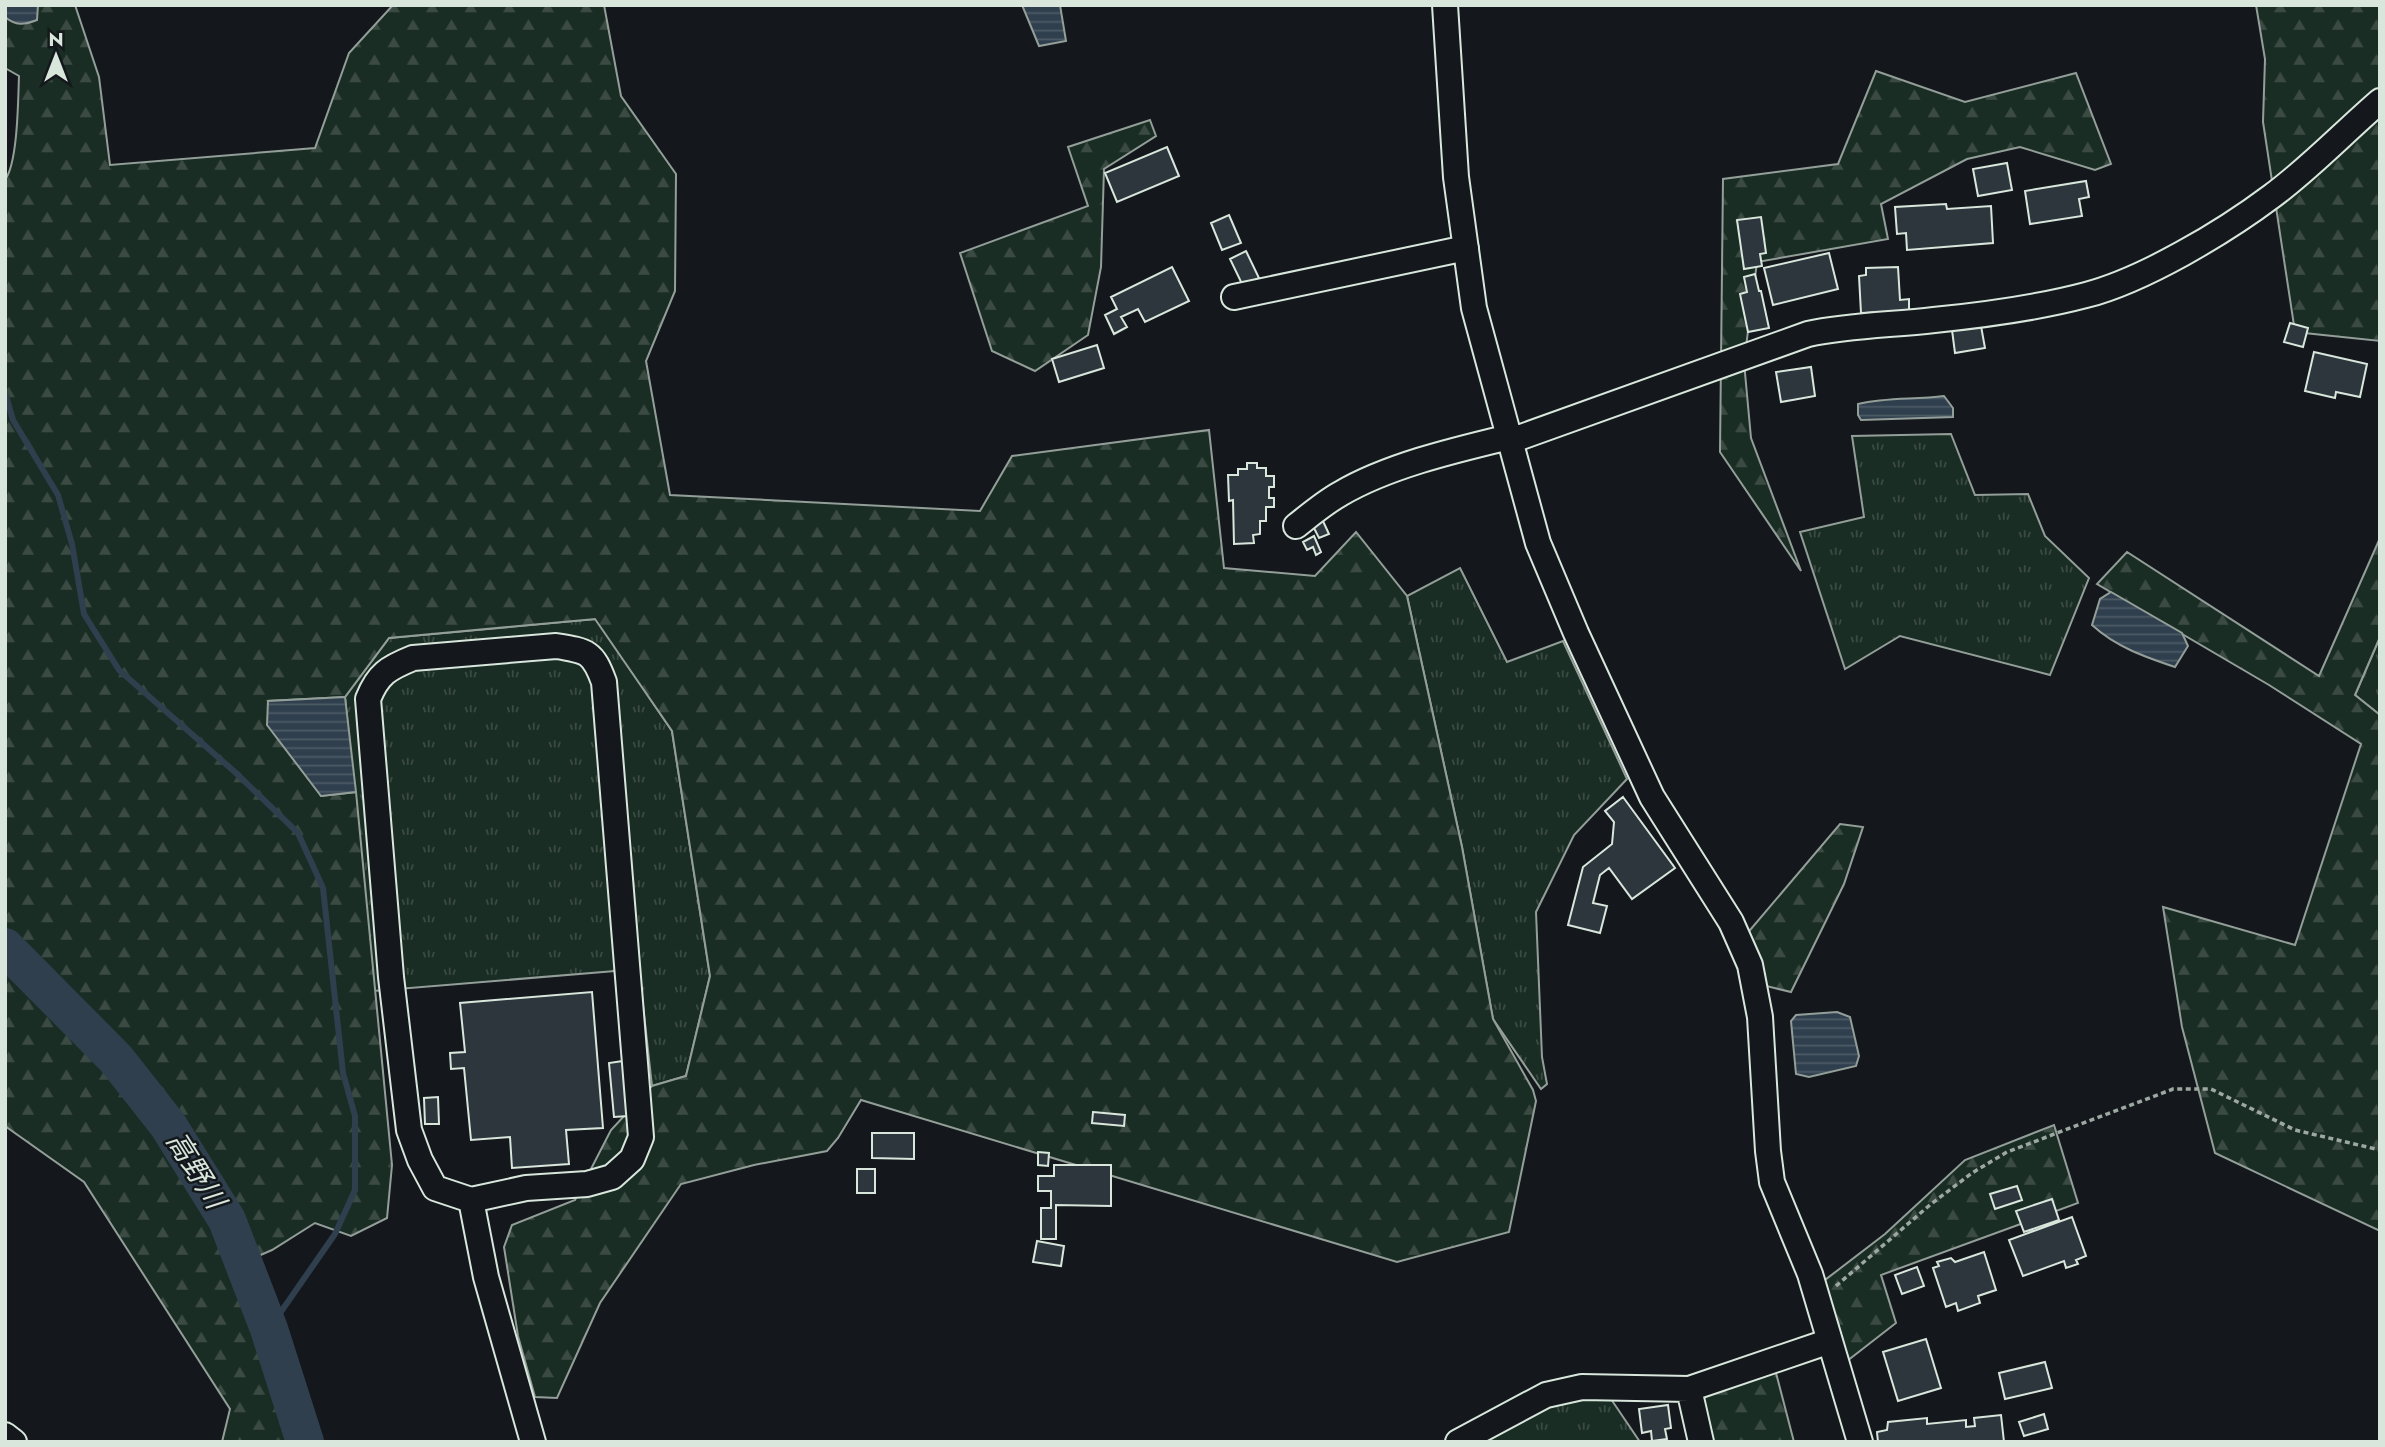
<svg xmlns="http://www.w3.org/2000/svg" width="2385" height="1447" font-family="Jost,'Noto Sans JP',sans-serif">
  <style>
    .grass { fill: url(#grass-tufts); stroke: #939e99; stroke-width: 2 }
    .forest { fill: url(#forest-firs); stroke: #939e99; stroke-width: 2 }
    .water { fill: url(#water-rules); stroke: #939e99; stroke-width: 2 }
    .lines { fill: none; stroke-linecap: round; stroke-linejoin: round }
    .stream { stroke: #2f3f4d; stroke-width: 6 }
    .river { stroke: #2f3f4d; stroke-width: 38 }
    .building { fill: #2c363c; stroke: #d8e6dc; stroke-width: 2 }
    .minor-casing { stroke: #d8e6dc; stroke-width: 28 }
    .path { stroke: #9da8a2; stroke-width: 3.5; stroke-dasharray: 5 3.5; stroke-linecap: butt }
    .minor { stroke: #14181c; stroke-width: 24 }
    .labels { text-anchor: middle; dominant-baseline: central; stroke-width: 5; stroke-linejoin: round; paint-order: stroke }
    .water-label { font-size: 28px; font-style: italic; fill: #d8e6dc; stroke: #14181c }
  </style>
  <defs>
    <pattern id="grass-tufts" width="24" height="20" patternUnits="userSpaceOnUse" patternTransform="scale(1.75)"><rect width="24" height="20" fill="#1a2d24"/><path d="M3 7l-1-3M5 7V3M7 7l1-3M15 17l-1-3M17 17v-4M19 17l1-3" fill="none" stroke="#3b4b43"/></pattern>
    <pattern id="forest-firs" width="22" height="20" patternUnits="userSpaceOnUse" patternTransform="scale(1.75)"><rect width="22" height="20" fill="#1a2d24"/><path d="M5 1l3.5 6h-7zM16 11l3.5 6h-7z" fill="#3b4b43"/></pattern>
    <pattern id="water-rules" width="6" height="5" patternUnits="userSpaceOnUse" patternTransform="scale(1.75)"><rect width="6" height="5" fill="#2f3f4d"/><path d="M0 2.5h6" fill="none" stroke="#4c5b66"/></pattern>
  </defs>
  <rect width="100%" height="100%" fill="#14181c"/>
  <!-- grass -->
  <path class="grass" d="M1951,434L1975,495L2028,494L2045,536L2089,578L2050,675L1900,636L1845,669L1800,532L1864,517L1852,436Z
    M1460,568L1507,662L1563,641L1627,779L1574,835L1536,912L1542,1057L1547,1084L1541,1089L1493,1019L1462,847L1407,596Z
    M596,619L672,731L710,976L686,1076L652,1086L639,969L374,991L345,697L389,638Z
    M2380,637V715L2355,695Z
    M1586,1392L1611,1399L1640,1442H1474L1548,1400Z"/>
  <!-- forest -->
  <path class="forest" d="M5,5H75L99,77L110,165L315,148L349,53L393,5H604L621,96L676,174L675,291L646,361L670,495L980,511L1012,456L1209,430L1224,568L1315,576L1356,532L1407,596L1462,847L1493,1019L1533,1090L1536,1101L1509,1232L1397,1262L861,1100L838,1138L827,1151L754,1165L681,1184L600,1303L557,1398L535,1397L518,1336L504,1247L512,1225L575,1200L611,1130L652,1086L686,1076L710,976L672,731L595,619L389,638L345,697L268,701L321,796L356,792L392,1165L387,1218L351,1236L315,1223L272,1250L231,1268L290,1442H222L230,1409L84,1182L5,1126V180C18,162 18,100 19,76L5,68Z
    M2256,5H2380V341L2295,332L2263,122L2265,59Z
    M1876,71L1965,102L2076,73L2111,164L2095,170L2020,147L1967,159L1881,204L1888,239L1757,262L1744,362L1751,438L1801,571L1720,452L1723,179L1838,164Z
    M1150,120L1156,136L1104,169L1101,267L1088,335L1035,371L992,351L960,253L1088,206L1068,147Z
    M2380,538V637L2355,695L2380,715V1231L2215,1153L2182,1027L2163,907L2295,945L2361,744L2269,685L2097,584L2127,552L2319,676Z
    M1840,824L1863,827L1844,884L1791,992L1766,986L1745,936Z
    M2054,1125L2078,1203L1881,1275L1896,1323L1847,1361L1825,1280L1885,1234L1965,1160Z
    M1775,1369L1794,1442H1704L1694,1400Z"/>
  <!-- water -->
  <path class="water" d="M5,5H38L37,20C24,25 16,26 5,17Z
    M1022,5H1060L1066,41L1039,46Z
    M1944,396L1953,408V417L1861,420L1858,415V404C1888,397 1914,400 1944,396Z
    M2111,592L2182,633L2188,646L2175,667C2145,657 2116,647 2092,625L2100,599Z
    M345,697L356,792L321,796L267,725L268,701Z
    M1837,1012L1850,1017L1859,1056L1856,1066L1809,1077L1796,1074L1791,1021L1796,1015Z"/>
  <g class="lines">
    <!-- stream -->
    <path class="stream" d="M5,392L13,420L58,495L72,544L84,614L119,670L236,773L298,833L323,888L343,1073L355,1116V1190L335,1234L269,1329"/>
    <!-- river -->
    <path class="river" d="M5,947L116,1059L168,1125L227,1220L269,1329L305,1442"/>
  </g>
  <!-- building -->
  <path class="building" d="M1167,147L1179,176L1117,202L1105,173Z
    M2007,163L2012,190L1978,196L1973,169Z
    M2086,181L2089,197L2079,199L2082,216L2030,224L2025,191Z
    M1946,204L1947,209L1991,206L1993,243L1907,250L1906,233L1897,234L1895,207Z
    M1229,215L1241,243L1222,250L1211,223Z
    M1761,217L1766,253L1760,254L1762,266L1744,269L1737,220Z
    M1246,251L1259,278L1243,286L1230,259Z
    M1829,253L1838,289L1773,305L1764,268Z
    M1172,267L1189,301L1145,322L1138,309L1121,317L1127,327L1114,334L1105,315L1117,309L1111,297Z
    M1898,267L1900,300L1909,299V311L1861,313L1859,276L1866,275V268Z
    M1755,274L1759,291H1761L1769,328L1748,332L1740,294L1747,292L1744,277Z
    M2290,323L2308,328L2303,347L2284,342Z
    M1981,326L1985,348L1955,353L1952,330Z
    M1097,345L1104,368L1059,382L1052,359Z
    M2314,352L2367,364L2360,397L2336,392L2335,398L2305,391Z
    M1811,367L1815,396L1781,402L1776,372Z
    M1247,463H1257V468H1266V476H1274V487H1269V498H1274V507H1266V521H1260V534L1253,535L1254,543L1234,544L1233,500L1229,501L1228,475H1238V469H1247Z
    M1322,519L1329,534L1319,538L1312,524Z
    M1314,536L1321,552L1316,555L1313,547L1307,550L1303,542Z
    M1623,797L1675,868L1632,899L1609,868L1600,875L1593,903L1607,906L1600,933L1568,925L1583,867L1612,844L1614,822L1605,811Z
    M592,992L603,1128L566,1130L569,1164L512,1168L510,1137L471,1140L464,1068L451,1069L450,1053L465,1052L460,1003Z
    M623,1061L628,1116L614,1117L609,1063Z
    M438,1097L439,1124H425L424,1098Z
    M1093,1112L1125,1115L1124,1126L1092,1123Z
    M872,1133H914V1159L872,1158Z
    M1038,1152L1049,1153L1048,1166L1038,1165Z
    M1054,1165H1111V1206L1056,1205V1239H1041V1208H1051V1191H1038V1176H1054Z
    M857,1169H875V1193H857Z
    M2017,1186L2022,1200L1995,1209L1990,1194Z
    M2052,1199L2059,1220L2024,1232L2016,1211Z
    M2072,1217L2086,1256L2076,1260L2078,1264L2066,1268L2064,1261L2023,1276L2009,1240Z
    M1037,1241L1064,1246L1061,1266L1033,1262Z
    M1984,1252L1996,1290L1978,1296L1980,1303L1958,1311L1956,1303L1946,1307L1933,1268L1939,1266L1937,1262L1951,1258L1955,1262Z
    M1917,1267L1924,1286L1902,1294L1895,1275Z
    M1926,1339L1941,1388L1898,1401L1883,1352Z
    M2045,1362L2052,1388L2005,1399L1999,1373Z
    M1668,1405L1671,1428L1665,1429L1667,1439L1652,1441L1651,1431L1642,1433L1639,1409Z
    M2044,1414L2048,1429L2024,1436L2019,1422Z
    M2001,1415L2004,1442H1878L1877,1432L1887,1430L1888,1422L1927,1418V1424L1966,1420V1427L1975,1426L1974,1418Z"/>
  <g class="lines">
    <!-- minor casing -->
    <g class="minor-casing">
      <path id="minor" d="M1445,5L1456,177L1474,308L1538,543L1576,633L1652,797L1731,922L1750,965L1760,1017L1768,1151L1772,1182L1810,1274L1860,1442
        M1234,297L1466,248
        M1510,441L1808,334C1850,325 1892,325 1934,320C1984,315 2037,308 2086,295C2144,280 2224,232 2272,196C2310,168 2344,132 2380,101
        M1296,526C1310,515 1324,503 1340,494C1387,466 1455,450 1509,437
        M556,646C588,651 593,652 604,682L641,1137L632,1159L612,1177L587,1184L526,1188L471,1200L435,1188L420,1160L409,1130L391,977L368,699C378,674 388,668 413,658Z
        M471,1200L486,1277L533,1442
        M1689,1389L1701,1442
        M5,1435L14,1442
        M1458,1442L1546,1395L1582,1387L1689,1389L1830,1341"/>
    </g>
    <!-- path -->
    <path class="path" d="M1836,1286L1931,1204L1972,1173L2007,1152L2173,1089H2211L2295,1130L2380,1150"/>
    <!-- minor -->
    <use href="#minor" class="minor"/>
  </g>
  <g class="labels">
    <!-- water labels -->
    <g class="water-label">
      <text transform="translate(196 1170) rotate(58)">高野川</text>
    </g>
  </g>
  <!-- border -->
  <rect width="2385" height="1447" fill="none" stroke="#d8e6dc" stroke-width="14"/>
  <!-- north arrow -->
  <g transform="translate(56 56)" stroke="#14181c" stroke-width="5" paint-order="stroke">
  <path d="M0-5L12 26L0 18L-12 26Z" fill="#d8e6dc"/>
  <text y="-10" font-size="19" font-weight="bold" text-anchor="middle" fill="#d8e6dc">N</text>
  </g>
</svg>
